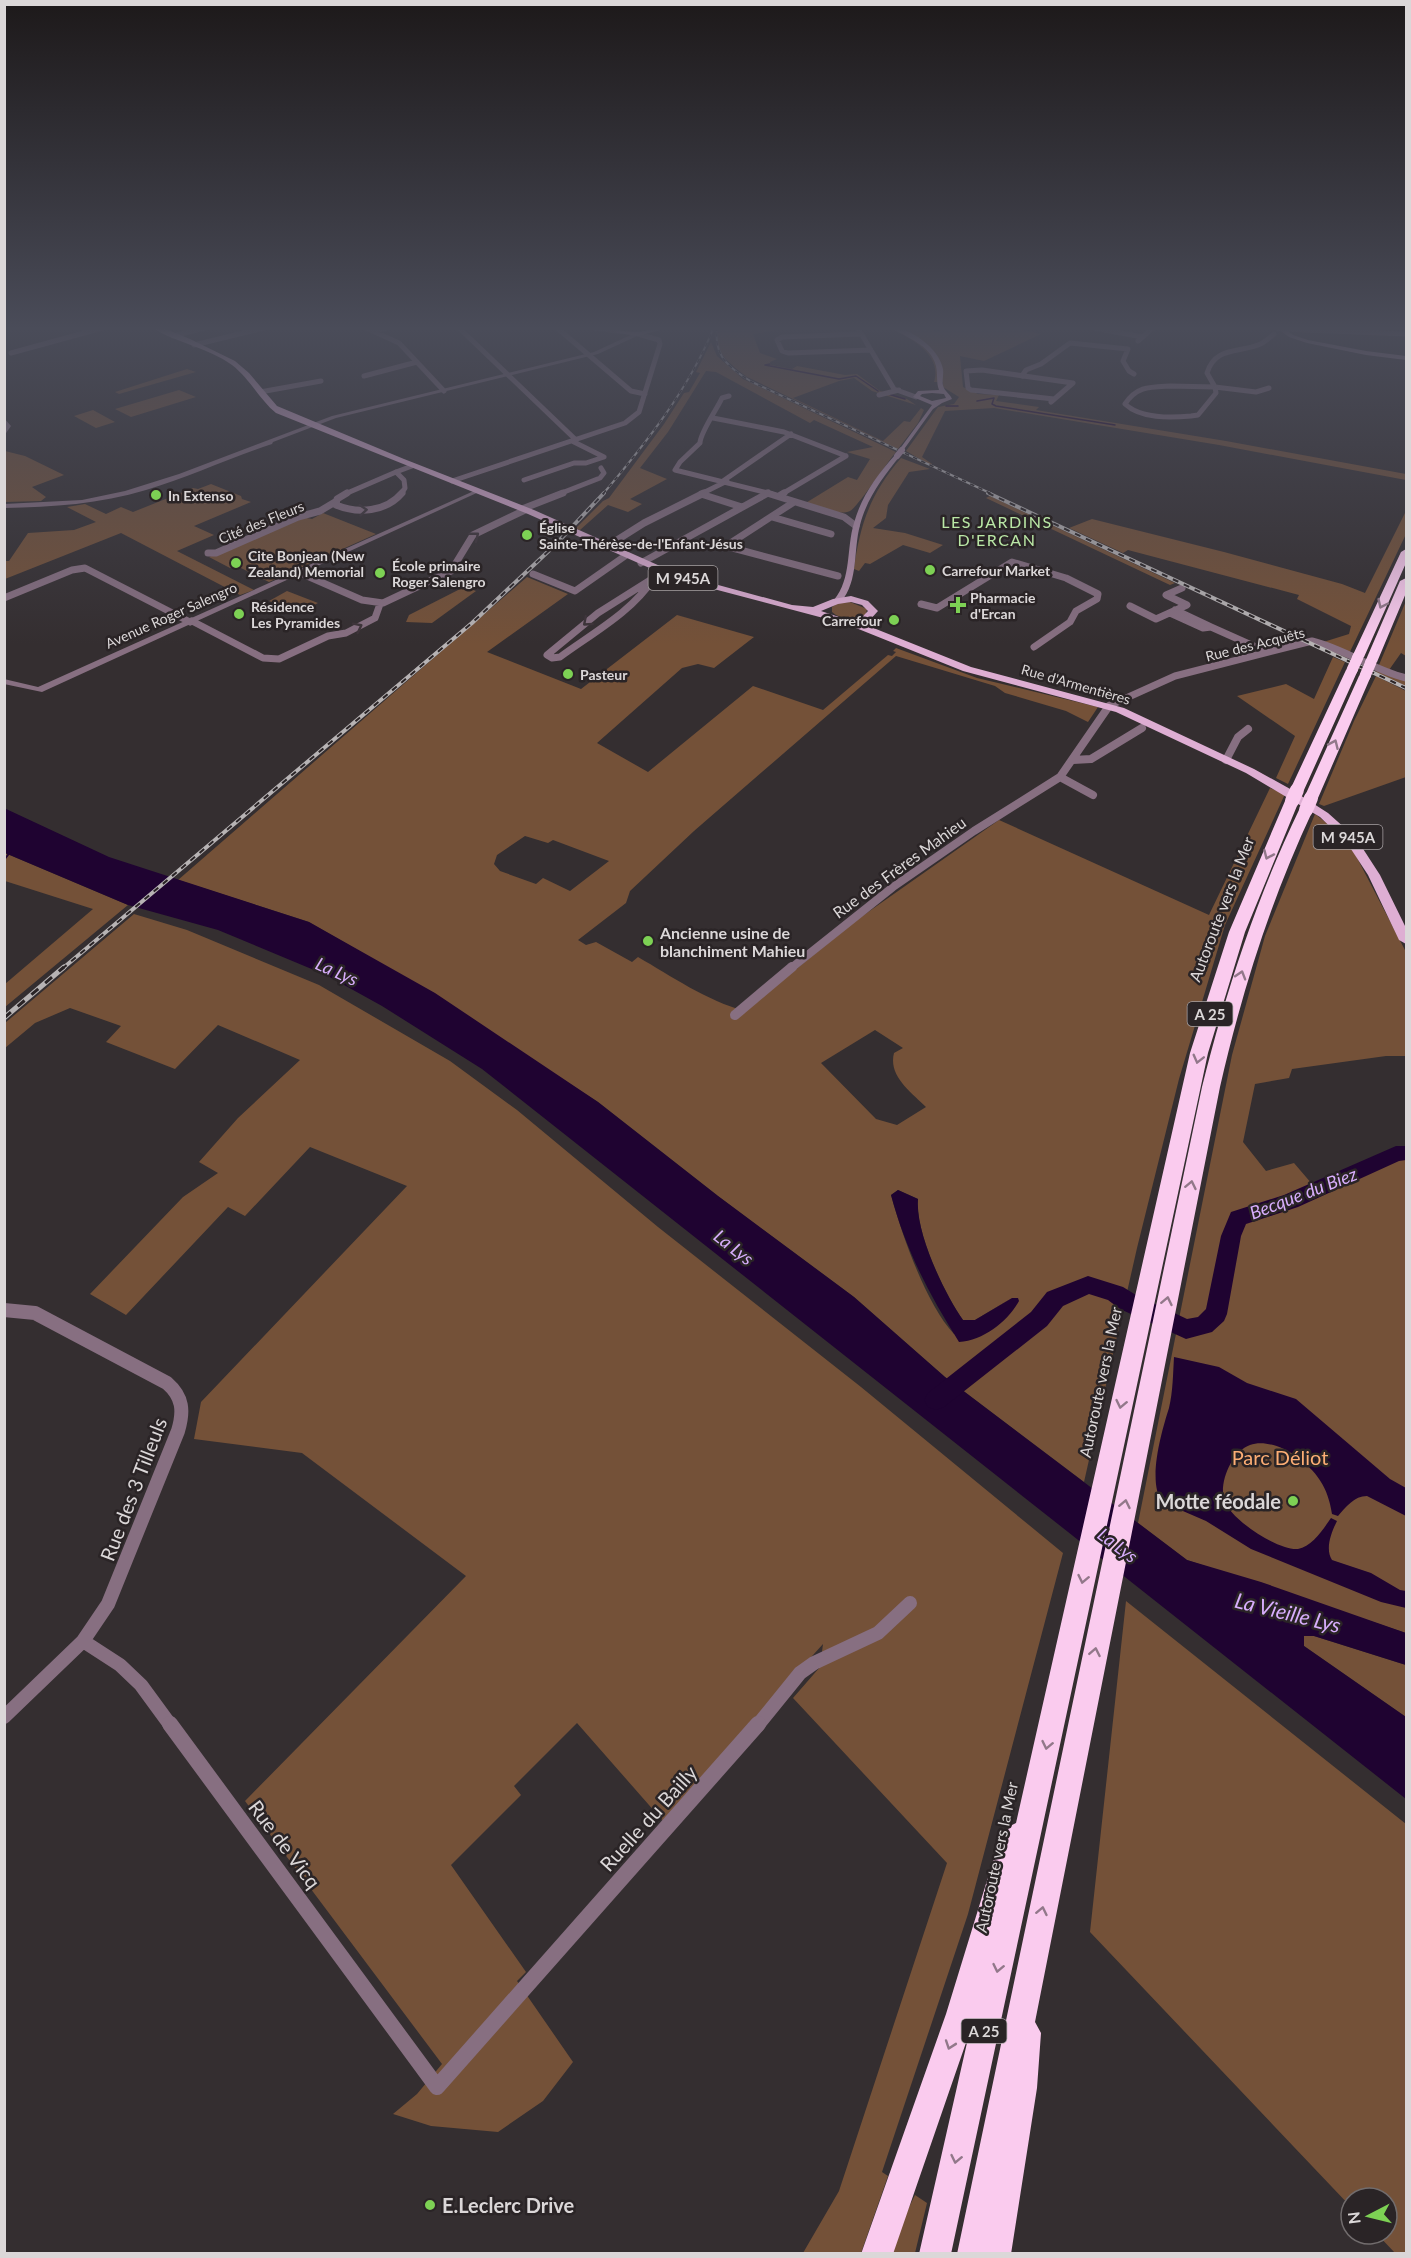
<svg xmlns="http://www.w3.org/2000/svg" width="1411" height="2258" font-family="Lato,sans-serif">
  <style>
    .green { fill: #745138; fill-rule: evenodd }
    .water { fill: #1f0331 }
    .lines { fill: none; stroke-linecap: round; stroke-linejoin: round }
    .stream-far1 { stroke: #1f0331; stroke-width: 1.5 }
    .stream { stroke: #1f0331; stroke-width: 2 }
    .river { fill: #1f0331; fill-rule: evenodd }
    .minor-far5 { stroke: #876f81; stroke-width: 5 }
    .minor-far4 { stroke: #876f81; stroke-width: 7 }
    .minor-far3 { stroke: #876f81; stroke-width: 8 }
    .minor-far2 { stroke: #876f81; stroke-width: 10 }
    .minor-far1 { stroke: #876f81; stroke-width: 14 }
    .minor { stroke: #876f81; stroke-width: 16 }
    .tertiary { fill: #876f81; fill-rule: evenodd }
    .secondary { fill: #b893af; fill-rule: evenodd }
    .primary { fill: #deaed3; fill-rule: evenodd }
    .motorway { fill: #facbee; fill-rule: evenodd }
    .rail-far2-casing { stroke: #b7b3b4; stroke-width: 2 }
    .rail-far1-casing { stroke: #b7b3b4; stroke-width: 4 }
    .rail-casing { stroke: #b7b3b4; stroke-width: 5 }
    .rail-far2 { stroke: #2a2426; stroke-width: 1.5; stroke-dasharray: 4.5; stroke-linecap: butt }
    .rail-far1 { stroke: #2a2426; stroke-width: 2; stroke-dasharray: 6; stroke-linecap: butt }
    .rail { stroke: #2a2426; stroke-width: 3; stroke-dasharray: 9; stroke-linecap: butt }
    .secondary-bridge { stroke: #b893af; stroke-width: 6 }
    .motorway-bridge-far1 { stroke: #facbee; stroke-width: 11 }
    .motorway-bridge { stroke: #facbee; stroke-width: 14 }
    .oneway { stroke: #3d3338 }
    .oneway2 { stroke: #92788a }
    .poi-dot { fill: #7dd154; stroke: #2a2426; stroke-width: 2 }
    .labels { text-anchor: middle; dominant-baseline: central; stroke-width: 5; stroke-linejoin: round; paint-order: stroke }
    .far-poi-label { font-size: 14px; font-weight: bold; fill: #dbd7d8; stroke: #2a2426; text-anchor: start }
    .far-street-label { font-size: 14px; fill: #dbd7d8; stroke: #2a2426 }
    .shield { fill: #2a2426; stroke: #a6a1a3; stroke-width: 1.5 }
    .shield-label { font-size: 15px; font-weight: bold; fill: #dbd7d8 }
    .far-quarter-label { font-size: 16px; letter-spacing: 1.5px; fill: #bae8a6; stroke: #2a2426 }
    .street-label { font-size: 16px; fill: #dbd7d8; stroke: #2a2426 }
    .poi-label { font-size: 16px; font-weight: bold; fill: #dbd7d8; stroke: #2a2426; text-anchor: start }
    .water-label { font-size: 18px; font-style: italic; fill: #d8aefd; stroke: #2a2426 }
    .near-park-label { font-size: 20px; fill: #fdae75; stroke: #2a2426 }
    .near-street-label { font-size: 20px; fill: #dbd7d8; stroke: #2a2426 }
    .near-poi-label { font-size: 20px; font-weight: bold; fill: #dbd7d8; stroke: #2a2426; text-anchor: end }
    .near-water-label { font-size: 21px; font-style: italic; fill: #d8aefd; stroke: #2a2426 }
  </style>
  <rect width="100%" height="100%" fill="#342e30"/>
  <!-- green -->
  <path class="green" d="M721,327H796L753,334L760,353L777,359L770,362L771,365L792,369L797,366L845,375L857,374L880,391L907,399L916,405L872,391L854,378L839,381L793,398L883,441L904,421L910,422L921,408L924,410L918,423L898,449L747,377C731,365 708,349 721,327Z
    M887,327H920L939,332L947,327H1007L1041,334L984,361L960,356L963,387L978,394L999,395L996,401L1039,407L1036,410L1226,441L1406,474V480L1219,445L994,408L945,411L922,457L932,464L930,465L906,451L938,407L954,404L959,397L943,387V382H934C943,354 908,336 887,327Z
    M711,342L717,356L743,379L896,452C888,461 857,508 850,511C838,516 817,507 804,504L848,477L857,480L870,459L847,452L873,447L814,420L810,423L716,372L706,371L668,432L640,468L667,479L630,499L642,504L628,512L608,505L580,530L575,529L603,501L609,498L664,424L684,393L689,392L700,373L696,372Z
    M187,369L196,372L119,394L115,392Z
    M179,390L196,397L131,417L115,409Z
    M93,410L115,422L96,428L74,416Z
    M5,451L25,456L64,475L32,487L46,497L41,501L5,502Z
    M901,458L930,469L909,472L888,505L886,518L873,528L905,533L943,545L930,553L903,545L870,564L865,563L859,571L854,569C860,523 871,493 901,458Z
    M211,484L241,496L242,499L251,502L194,526L214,535L177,551L254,590L240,595L121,533L5,579V561H9L28,533L74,530L96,522L67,507L85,504L106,514L121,507L133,512L193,488L198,489Z
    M990,496L1175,583L1170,585L986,498Z
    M1406,511V534L1347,658L1317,644L1349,634L1351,626L1297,599L1299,595L1128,550L1123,553L1069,528L1092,519L1224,552L1342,584L1365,593Z
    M323,513L376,534L269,582L237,566L230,568L209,557L301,517L312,519Z
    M527,577L568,594L487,652L581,689L677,615L754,637L714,668L698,664L682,668L597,743L648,772L753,686L823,710L888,655L892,656L896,652L893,651L896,648L977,678L1098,707L1088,722L1066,711L1005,693L995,686L896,656L694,831L630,891L626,903L578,940L586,945L596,942L632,962L638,957C671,976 707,1001 745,1011L854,922L999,820L1209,915L1270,788L1285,794L1225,925L1179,1079L1137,1248L1084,1482L945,1377L854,1297L718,1196L598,1102L404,977L309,922L178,880ZM525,836L548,843L553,840L609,861L570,891L543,878L536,884L500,871L494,864L497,855ZM875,1030L903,1048L894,1053C888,1076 911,1092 926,1107L897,1125L876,1119L821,1063ZM898,1190L918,1199C915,1232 944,1293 963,1320H975L1012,1298L954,1334C926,1304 902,1235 891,1195Z
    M464,587L476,591L432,623L406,622L409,615Z
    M287,591L318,603L299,613L269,601Z
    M1406,601V656L1401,653L1389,670L1406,675V686L1376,672Z
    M850,602L867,609L866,614C855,621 841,620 832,612V607L838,603Z
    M1333,657L1345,662L1288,784L1276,778L1295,736L1237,696L1286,684L1314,699Z
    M1376,676L1406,691V777L1324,806L1319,804L1354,721Z
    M1315,814L1342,835L1355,854L1406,952V1056H1386L1292,1069L1289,1078L1255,1084L1243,1142L1266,1171L1294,1163L1318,1191L1406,1156V1633L1187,1560L1138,1523L1232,1055L1265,936Z
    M5,853L128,905L5,1007V984L93,909L5,881Z
    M134,914L187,930L319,985L450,1061L517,1110L658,1227L861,1387L1063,1553L968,1914L882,2172L888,2176L861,2253H803L839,2191L947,1863L793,1698L820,1667L823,1644L663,1821L577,1723L514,1786L521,1795L451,1865L526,1972L517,1981L573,2062L543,2101L498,2132L431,2126L393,2114L417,2094L442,2064L245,1801L466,1576L302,1453L194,1439L201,1402L407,1186L310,1147L245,1216L228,1207L126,1315L90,1294L183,1197L218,1173L199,1162L238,1118L300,1060L218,1025L175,1069L106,1042L121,1026L70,1008L35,1023L5,1048V1023Z
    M1126,1601L1406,1824V2253H1395L1377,2234H1387V2198H1351V2207L1090,1932Z
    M1304,1635L1314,1636L1406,1665V1717L1304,1646Z
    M915,2195L927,2203L915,2253L886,2254Z"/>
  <!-- water -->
  <path class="water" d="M4,808L109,857L309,922L435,993L598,1102L718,1196L854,1297L945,1377L1187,1560L1261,1582L1406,1633V1665L1314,1636H1304V1646L1406,1717V1799L482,1069L382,1006L326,975L218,930L128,905L5,853Z
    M898,1190L918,1199C915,1232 944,1293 963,1320H975L1012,1298H1018L1019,1301C1007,1322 984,1340 959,1342C929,1294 906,1251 891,1195Z
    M1174,1357L1219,1367L1247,1383L1296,1399L1390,1479L1406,1488V1516L1367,1496C1354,1496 1346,1507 1338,1516L1332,1514C1328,1487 1317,1471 1294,1455C1283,1447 1264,1440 1250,1445C1232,1451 1219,1482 1224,1500C1230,1519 1278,1551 1298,1549C1312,1547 1324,1528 1331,1518L1337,1521C1331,1533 1325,1549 1332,1560L1371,1573L1400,1590L1406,1591V1608L1381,1602L1251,1549L1206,1521L1162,1502C1147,1481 1162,1430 1169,1408C1173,1392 1173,1373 1174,1357Z"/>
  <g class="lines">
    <!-- stream-far1 -->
    <path class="stream-far1" d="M770,364L765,365L839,379L856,376L878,391
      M888,394L905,399
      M977,401L994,398L992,404L996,406L1115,425
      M946,406H958"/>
    <!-- stream -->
    <path class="stream" d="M4,860L11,851"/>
    <!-- river -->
    <path class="river" d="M1396,1146H1406V1160L1399,1161L1298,1207L1246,1224L1241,1236L1227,1314L1224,1321L1212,1332L1186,1339L1120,1309L1108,1300L1089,1294L1063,1306L1047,1326L944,1407L936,1410L928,1407L924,1400L928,1393L1031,1312L1047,1292L1088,1276L1123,1287L1136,1295L1187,1319L1198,1317L1206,1309L1221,1236L1231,1212L1284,1195Z"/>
    <!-- minor-far5 -->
    <path class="minor-far5" d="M364,327L399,343L444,391
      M458,327L576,440
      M556,327L631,391L645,394
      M587,327L618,331
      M1088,327L1143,337
      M1282,329L1406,334
      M859,330L894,389L916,397
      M375,331L391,327
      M638,334L659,340
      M861,334L782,337L777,340L782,351L788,353L871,350
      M173,336L208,327
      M1138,341L1154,327
      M194,345L268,327
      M11,353L106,327
      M364,376L417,362
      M1022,376L1026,370L1041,364L1070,343L1128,349L1123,361L1129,371L1134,374
      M1170,386L1215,387L1216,393L1198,415L1191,416C1170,418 1141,419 1125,404C1137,386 1150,387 1170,386Z
      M1215,387L1256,392L1269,388
      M1215,387L1207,373C1215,347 1237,353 1258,345C1264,343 1269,338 1274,334
      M260,392L321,381
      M879,395L899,390
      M729,396L722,398C717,409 700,433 700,443L680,462L675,470L772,494
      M1051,402L1073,383L982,370L966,371L968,388L971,390L1054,399
      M713,418L784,432L846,456
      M572,441L604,457
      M396,472L404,480L405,488L401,494
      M396,472L412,466
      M524,480L574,463H586L604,457
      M452,481L625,423L639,412L660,344L659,340
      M723,481L791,434
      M345,494L396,472
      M559,494L600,478L604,473L601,468
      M701,494L727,481
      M766,494L768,493
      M782,494L846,456"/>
    <!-- minor-far4 -->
    <path class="minor-far4" d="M347,493L337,499L336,505C358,514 386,512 402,493
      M767,493L844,517L856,526
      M701,494L742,507
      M779,496L784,493
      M794,502L729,544V547L838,576
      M522,509L563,493
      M772,517L831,534
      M606,547L644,523L704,493
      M208,553H216L298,517L320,511L335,502
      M641,563L768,493
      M298,572L362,600L383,603L451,571L473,535L525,510
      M533,574L575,591L625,556
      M653,579C632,612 591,634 560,657L552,658L547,655L598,613L663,572
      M4,598L72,570L85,568L190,622
      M921,604L937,608L1012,562L1066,578L1098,594L1097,599L1076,611L1070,622L1034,647
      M1130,606L1156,619L1187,605L1166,595L1182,588
      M1170,613L1203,628L1211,627L1175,610
      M192,621L263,658L279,659L328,636L346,633L375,618L380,604
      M1211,627L1267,652
      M1113,704L1175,676L1312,641C1345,649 1373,670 1406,678"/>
    <!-- minor-far3 -->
    <path class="minor-far3" d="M1073,760L1091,759L1142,728
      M1226,760L1238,737L1248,729
      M1060,777L1093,795
      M790,969L893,887L974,831L1060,777L1109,706L1115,702"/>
    <!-- minor-far2 -->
    <path class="minor-far2" d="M735,1015L792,967"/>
    <!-- minor-far1 -->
    <path class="minor-far1" d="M4,1310L35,1313L167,1383C183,1397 184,1411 178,1431L108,1604L83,1641L4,1717
      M83,1641L120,1665L141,1685L171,1726
      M757,1726L800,1673L814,1663L878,1633L910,1603"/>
    <!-- minor -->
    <path class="minor" d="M170,1724L437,2087L758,1724"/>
    <!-- tertiary -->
    <path class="tertiary" d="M635,333L637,336L598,354L336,418L273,442L272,444C230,458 189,477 146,490C100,504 53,507 4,508V504L82,500L125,491L179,474L332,416L594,352Z
      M4,418L11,426L4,436Z
      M476,490L481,491L42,692L4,684V679L38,687Z"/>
    <!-- secondary -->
    <path class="secondary" d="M615,327H621V331L638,332L656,329L652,327H762L664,329L638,336L617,333Z
      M889,327C910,327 939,348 943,369C944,375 941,383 944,388C946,392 950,394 952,399L942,403L933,409L902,452L899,450L932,405L913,397L918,391L939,390C936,382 938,375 936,366C931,345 906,337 889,327ZM932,393L944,394L946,398L932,401L920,396L922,394Z
      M1242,327H1282L1293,335L1308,340L1366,351L1406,356V360L1366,355L1307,343L1289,337L1281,331Z
      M895,455L900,456C883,477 867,498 860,525C853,551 859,580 841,602H835L834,600C852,578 846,549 854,523C861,497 877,475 895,455Z"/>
    <!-- primary -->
    <path class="primary" d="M151,327H161L190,339L235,361L249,373L277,406L404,459L534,510L678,574L792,605L813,607L833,599L851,596L868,601L878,611L868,622L861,623L971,667L1124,708L1254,769L1292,790L1328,813L1356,838L1380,875L1406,928V944L1399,940L1368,875L1347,843L1320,817L1246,773L1116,712L963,671L846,624L672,578L528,514L276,413C260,400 250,379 232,365C207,347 176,343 151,327ZM851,602L862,605L868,611L862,617L842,618L821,611L838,604Z"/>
    <!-- motorway -->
    <path class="motorway" d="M1406,549V563L1364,657L1358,661L1354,660L1352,657L1401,552Z
      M1406,578V593L1377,662L1371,666L1367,665L1365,662L1400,581Z
      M1352,666L1358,670L1304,790L1297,794L1292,793L1290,790L1346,670Z
      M1365,672L1371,676L1318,798L1316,801H1306L1304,798L1359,676Z
      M1292,797L1299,801L1245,932L1208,1053L951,2254H919L969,2034L893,2254H861L946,2014L993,1861L1010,1826L1016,1823L1190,1053L1229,932L1285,801Z
      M1306,806L1313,810C1271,899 1242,991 1220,1087L1035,2022L1041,2033L1037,2088L1011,2254H957L1202,1087C1226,991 1256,899 1299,810Z"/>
    <!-- rail-far2 casing -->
    <g class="rail-far2-casing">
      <path id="rail-far2" d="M717,332C714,357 732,370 752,382L992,494
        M603,494C646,443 689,389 714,327"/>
    </g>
    <!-- rail-far1 casing -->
    <g class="rail-far1-casing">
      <path id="rail-far1" d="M988,493L1406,688
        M62,969L472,623L555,545L604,493"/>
    </g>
    <!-- rail casing -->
    <g class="rail-casing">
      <path id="rail" d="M4,1018L64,967"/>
    </g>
    <!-- rail-far2 -->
    <use href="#rail-far2" class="rail-far2"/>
    <!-- rail-far1 -->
    <use href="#rail-far1" class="rail-far1"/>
    <!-- rail -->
    <use href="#rail" class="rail"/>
    <!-- secondary-bridge -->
    <path class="secondary-bridge" d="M897,456L902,450"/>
    <!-- motorway-bridge-far1 -->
    <path class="motorway-bridge-far1" d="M1352,670L1358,657
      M1365,676L1371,662"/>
    <!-- motorway-bridge -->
    <path class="motorway-bridge" d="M1292,801L1297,790
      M1306,810L1311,798"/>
  </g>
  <!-- one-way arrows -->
  <defs><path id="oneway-chevron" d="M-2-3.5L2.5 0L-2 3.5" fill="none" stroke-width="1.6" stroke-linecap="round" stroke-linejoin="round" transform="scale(1.5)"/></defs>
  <g class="oneway">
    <use href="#oneway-chevron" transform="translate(363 510) rotate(-5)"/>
    <use href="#oneway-chevron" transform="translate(475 536) rotate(-38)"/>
    <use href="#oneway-chevron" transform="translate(587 622) rotate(139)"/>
    <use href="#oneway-chevron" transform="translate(358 627) rotate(-27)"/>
  </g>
  <g class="oneway2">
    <use href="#oneway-chevron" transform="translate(1382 604) rotate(115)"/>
    <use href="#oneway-chevron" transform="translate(1334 744) rotate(-66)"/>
    <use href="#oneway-chevron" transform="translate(1268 855) rotate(114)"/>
    <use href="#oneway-chevron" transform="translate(1241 975) rotate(-73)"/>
    <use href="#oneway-chevron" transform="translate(1198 1059) rotate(104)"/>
    <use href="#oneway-chevron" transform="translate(1191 1185) rotate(-78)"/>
    <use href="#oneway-chevron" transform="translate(1167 1301) rotate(-78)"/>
    <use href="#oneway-chevron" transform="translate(1121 1404) rotate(102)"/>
    <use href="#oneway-chevron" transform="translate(1125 1504) rotate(-78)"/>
    <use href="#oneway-chevron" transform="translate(1083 1579) rotate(102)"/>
    <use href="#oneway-chevron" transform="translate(1095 1652) rotate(-79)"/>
    <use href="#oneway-chevron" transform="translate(1047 1745) rotate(102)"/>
    <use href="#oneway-chevron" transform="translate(1042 1911) rotate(-78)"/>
    <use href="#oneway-chevron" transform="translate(998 1968) rotate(102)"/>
    <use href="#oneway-chevron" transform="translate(950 2045) rotate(109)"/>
    <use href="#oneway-chevron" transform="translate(956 2159) rotate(102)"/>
  </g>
  <!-- sky -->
  <linearGradient id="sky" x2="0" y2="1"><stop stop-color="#1d191a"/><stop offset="0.51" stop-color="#4a4c59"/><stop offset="1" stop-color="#4a4c59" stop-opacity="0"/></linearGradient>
  <rect width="1411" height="644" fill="url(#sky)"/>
  <!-- markers -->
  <g class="poi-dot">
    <circle cx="156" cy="495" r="6"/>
    <circle cx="527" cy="535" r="6"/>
    <circle cx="236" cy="563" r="6"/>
    <circle cx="930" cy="570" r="6"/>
    <circle cx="380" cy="573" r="6"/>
    <path d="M955 596h6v6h6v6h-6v6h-6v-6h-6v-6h6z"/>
    <circle cx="239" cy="614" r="6"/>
    <circle cx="894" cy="620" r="6"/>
    <circle cx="568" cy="674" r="6"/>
    <circle cx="648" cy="941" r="6"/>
    <circle cx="1293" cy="1501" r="6"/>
    <circle cx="430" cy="2205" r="6"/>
  </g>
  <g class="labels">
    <!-- far-poi labels -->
    <g class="far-poi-label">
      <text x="168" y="495">In Extenso</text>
      <text x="539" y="527">Église<tspan x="539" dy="16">Sainte-Thérèse-de-l'Enfant-Jésus</tspan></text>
      <text x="248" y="555">Cite Bonjean (New<tspan x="248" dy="16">Zealand) Memorial</tspan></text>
      <text x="392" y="565">École primaire<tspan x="392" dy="16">Roger Salengro</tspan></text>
      <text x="942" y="570">Carrefour Market</text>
      <text x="970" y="597">Pharmacie<tspan x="970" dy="16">d'Ercan</tspan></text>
      <text x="251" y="606">Résidence<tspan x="251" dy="16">Les Pyramides</tspan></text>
      <text x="882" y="620" text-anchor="end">Carrefour</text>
      <text x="580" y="674">Pasteur</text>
    </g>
    <!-- far-street labels -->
    <g class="far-street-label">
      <text transform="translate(261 522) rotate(-22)">Cité des Fleurs</text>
      <text transform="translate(171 615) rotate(-24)">Avenue Roger Salengro</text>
      <text transform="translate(1255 644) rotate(-14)">Rue des Acquêts</text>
      <text transform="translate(1076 684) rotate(16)">Rue d'Armentières</text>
    </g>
    <!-- shield labels -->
    <g class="shield">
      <rect x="648.5" y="566" width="69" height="24" rx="4.5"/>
      <rect x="1313.5" y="825" width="69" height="24" rx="4.5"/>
      <rect x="1187.5" y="1002" width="45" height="24" rx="4.5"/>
      <rect x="961.5" y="2019" width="45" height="24" rx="4.5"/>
    </g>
    <g class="shield-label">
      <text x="683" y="578">M 945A</text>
      <text x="1348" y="837">M 945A</text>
      <text x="1210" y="1014">A 25</text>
      <text x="984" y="2031">A 25</text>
    </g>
    <!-- far-quarter labels -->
    <g class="far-quarter-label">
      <text x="997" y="521">LES JARDINS<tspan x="997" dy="18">D'ERCAN</tspan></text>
    </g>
    <!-- street labels -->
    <g class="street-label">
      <text transform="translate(899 867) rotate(-36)">Rue des Frères Mahieu</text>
      <text transform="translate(1221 909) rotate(-69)">Autoroute vers la Mer</text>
      <text transform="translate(1100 1382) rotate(-78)">Autoroute vers la Mer</text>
      <text transform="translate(996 1857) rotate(-78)">Autoroute vers la Mer</text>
    </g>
    <!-- poi labels -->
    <g class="poi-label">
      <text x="660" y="932">Ancienne usine de<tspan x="660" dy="18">blanchiment Mahieu</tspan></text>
    </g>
    <!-- water labels -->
    <g class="water-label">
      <text transform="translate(337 971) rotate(24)">La Lys</text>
      <text transform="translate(1303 1193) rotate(-21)">Becque du Biez</text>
      <text transform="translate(734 1247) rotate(38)">La Lys</text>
      <text transform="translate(1118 1545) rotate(37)">La Lys</text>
    </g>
    <!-- near-park labels -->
    <g class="near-park-label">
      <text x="1280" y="1457">Parc Déliot</text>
    </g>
    <!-- near-street labels -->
    <g class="near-street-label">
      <text transform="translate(133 1489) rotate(-69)">Rue des 3 Tilleuls</text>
      <text transform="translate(648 1818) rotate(-48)">Ruelle du Bailly</text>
      <text transform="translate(285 1844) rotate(53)">Rue de Vicq</text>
    </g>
    <!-- near-poi labels -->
    <g class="near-poi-label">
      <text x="1281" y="1501">Motte féodale</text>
      <text x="442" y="2205" text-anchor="start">E.Leclerc Drive</text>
    </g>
    <!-- near-water labels -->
    <g class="near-water-label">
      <text transform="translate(1288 1612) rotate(14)">La Vieille Lys</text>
    </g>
  </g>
  <!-- border -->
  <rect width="1411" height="2258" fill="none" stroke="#dbd7d8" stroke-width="12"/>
  <!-- north arrow -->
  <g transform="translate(1369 2216) rotate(263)"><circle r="28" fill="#2a2426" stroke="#716c6d" stroke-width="1.5"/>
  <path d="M0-4.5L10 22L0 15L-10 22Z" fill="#7dd154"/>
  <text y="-9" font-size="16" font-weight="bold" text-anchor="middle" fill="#dbd7d8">N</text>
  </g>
</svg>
